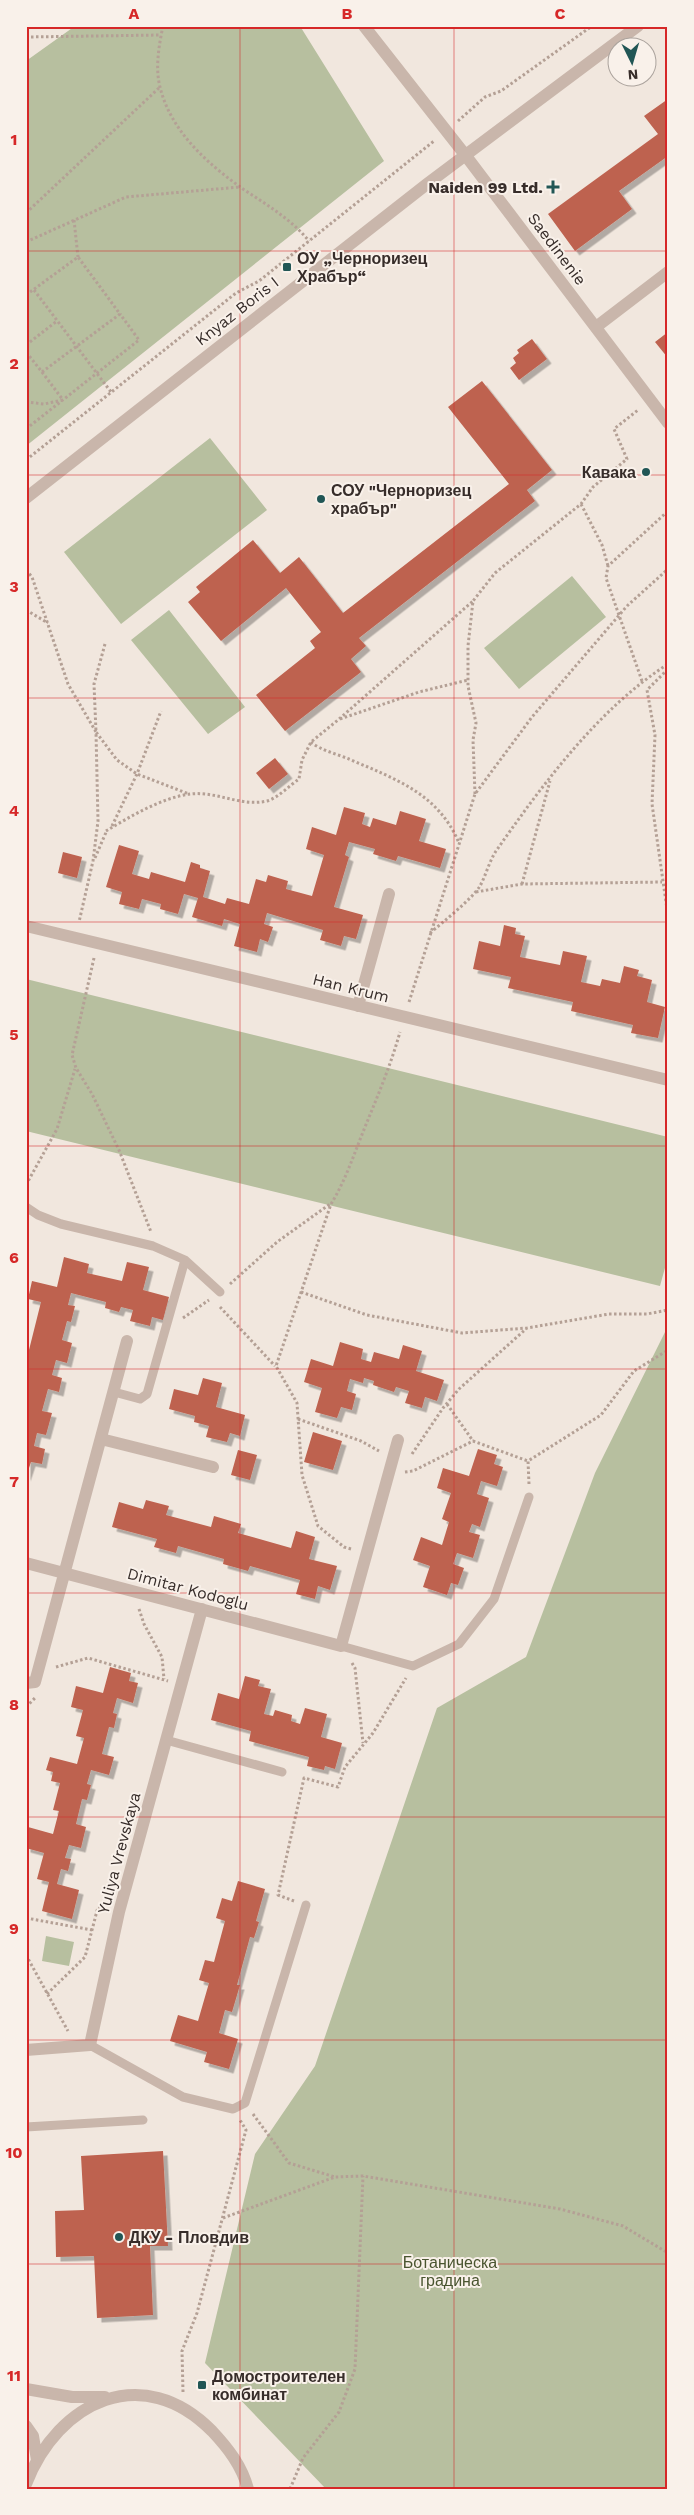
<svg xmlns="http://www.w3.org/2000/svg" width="694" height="2515" font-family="'Work Sans',sans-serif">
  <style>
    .green { fill: #b7bf9f }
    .building { fill: #be624f; filter: url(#shadow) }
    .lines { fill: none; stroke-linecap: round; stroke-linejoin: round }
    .path { stroke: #b4a095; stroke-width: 3; stroke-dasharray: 2.5 2.5; stroke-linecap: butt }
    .service { stroke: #c9b6ab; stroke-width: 9 }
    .minor { stroke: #c9b6ab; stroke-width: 12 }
    .tertiary { stroke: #c9b6ab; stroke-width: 12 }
    .grid { fill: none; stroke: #d62828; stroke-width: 1; stroke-opacity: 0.55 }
    .poi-dot { fill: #215655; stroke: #f9f1ea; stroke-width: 2 }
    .labels { text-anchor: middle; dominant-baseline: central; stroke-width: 4; stroke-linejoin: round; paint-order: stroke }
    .poi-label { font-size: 16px; font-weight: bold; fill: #372d2a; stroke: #f9f1ea; text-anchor: start }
    .street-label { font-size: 16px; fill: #372d2a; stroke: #f9f1ea }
    .park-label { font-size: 16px; fill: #49542f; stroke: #f9f1ea }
    .neatline { fill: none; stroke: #d62828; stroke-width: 2 }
    .grid-label { font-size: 16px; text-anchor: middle; font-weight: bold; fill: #d62828 }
  </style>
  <defs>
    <filter id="shadow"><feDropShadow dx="4.5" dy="4.5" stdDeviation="0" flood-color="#0004"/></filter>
  </defs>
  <rect width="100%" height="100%" fill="#f1e7de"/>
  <!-- green -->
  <path class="green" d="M75,26H300L384,161L26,446V61Z
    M210,438L267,510L121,624L64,552Z
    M572,576L606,617L519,689L484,648Z
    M169,610L245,707L208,734L131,640Z
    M26,979L668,1137V1257L660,1286L26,1131Z
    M668,1326V2489H326L205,2363L255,2154L315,2066L437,1708L526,1657L595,1473Z
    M46,1936L74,1942L69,1966L42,1961Z"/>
  <!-- building -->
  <path class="building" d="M668,99V156L619,191L632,209L575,251L548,214L658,134L644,116Z
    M668,332V358L655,342Z
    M532,339L547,359L519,380L510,368L516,363L513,358L519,353L517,350Z
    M482,381L552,470L527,490L535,501L359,638L366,646L351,659L361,672L285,731L256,695L315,648L310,641L321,632L286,588L221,641L188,602L200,592L196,587L253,540L280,573L299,557L343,613L509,484L448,407Z
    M275,758L288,774L269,789L256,773Z
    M344,807L365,813L362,824L370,827L373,818L396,825L400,811L426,819L419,841L446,849L440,868L398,856L396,861L373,854L375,849L349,842L345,855L349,857L334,907L363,915L356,939L344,936L341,946L320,940L323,930L267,913L264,924L273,927L268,942L260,939L257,952L234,946L240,924L224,919L222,926L192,917L198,898L184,894L178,914L160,909L161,904L142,899L139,909L119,904L122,892L106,887L119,845L139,851L132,874L149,879L151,872L185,882L191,862L200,865V868L210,871L203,897L225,904L227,898L249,904L256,879L266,882L268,875L288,881L286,889L312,896L324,855L306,849L312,827L336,835Z
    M63,852L82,857L77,878L58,873Z
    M504,925L516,928L515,934L525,936L520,957L560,965L563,951L587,956L581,982L600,986L602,979L620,983L624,966L639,970L637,976L652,980L647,1002L665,1007L658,1038L631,1033L633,1025L571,1011L573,1002L508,988L511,977L473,969L479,941L500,946Z
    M64,1257L89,1264L87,1273L122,1281L127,1262L149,1267L143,1290L169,1297L163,1320L152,1317L150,1326L130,1321L133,1310L121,1307L119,1312L105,1308L106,1302L71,1293L68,1305L75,1306L71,1322L67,1321L62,1340L72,1343L67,1363L56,1360L52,1375L62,1378L59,1392L48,1389L42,1411L52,1413L46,1435L37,1433L34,1446L45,1449L42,1464L31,1462L26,1477V1362L41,1302L28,1299L32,1281L57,1287Z
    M340,1342L363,1349L361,1359L371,1362L374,1352L399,1359L403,1345L422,1351L416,1371L444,1380L437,1401L425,1397L422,1408L405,1403L409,1391L396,1387L394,1392L373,1385L374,1381L364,1378L363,1383L350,1379L347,1391L356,1394L352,1410L341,1407L337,1418L315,1412L322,1388L304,1382L311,1359L333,1366Z
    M203,1378L222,1383L216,1407L245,1415L240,1436L230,1433L227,1442L206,1437L209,1426L194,1422L195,1416L169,1409L174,1389L198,1395Z
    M313,1432L342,1441L333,1470L304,1462Z
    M478,1449L497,1455L494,1464L503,1467L497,1486L481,1481L477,1494L489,1498L480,1527L472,1524L469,1532L480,1535L473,1558L457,1553L453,1564L464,1568L458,1585L451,1583L447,1595L423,1587L430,1566L413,1560L421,1537L442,1545L449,1522L442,1519L451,1493L437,1488L443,1468L469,1476Z
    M238,1450L257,1455L250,1480L231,1475Z
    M146,1500L169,1506L166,1515L211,1527L214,1516L241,1524L238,1533L291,1548L296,1531L315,1537L309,1559L337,1566L330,1590L318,1586L315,1599L296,1594L300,1580L250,1566L248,1571L223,1564L224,1559L178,1546L176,1553L154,1547L157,1539L112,1527L119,1502L143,1509Z
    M110,1667L131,1673L129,1681L138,1683L133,1703L117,1698L113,1713L117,1714L114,1728L109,1727L102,1754L114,1757L109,1775L91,1770L87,1784L91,1785L87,1800L82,1799L76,1824L86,1827L81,1848L69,1845L65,1858L71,1859L68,1871L61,1869L57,1884L79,1890L72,1919L42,1911L49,1882L37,1879L44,1853L26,1848V1833L28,1827L53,1834L59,1811L53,1810L60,1783L51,1781L53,1772L46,1770L50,1757L77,1764L84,1738L76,1736L83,1710L71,1707L76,1686L103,1693Z
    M245,1676L260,1680L258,1686L271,1689L264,1714L273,1716L275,1710L292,1715L291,1721L300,1724L305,1708L327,1714L321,1737L342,1743L335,1769L325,1766L324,1770L307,1766L309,1757L249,1741L251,1731L211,1720L218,1693L239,1699Z
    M238,1881L265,1889L256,1921L259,1922L254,1938L250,1937L237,1985H240L232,2012L225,2010L219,2033L238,2039L229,2069L204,2062L207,2052L170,2041L178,2015L198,2021L209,1983L199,1980L205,1960L214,1962L225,1921L216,1918L222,1898L232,1901Z
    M163,2151L168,2246H150L153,2315L97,2318L94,2256L56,2257L55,2211L84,2210L81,2156Z"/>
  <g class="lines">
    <!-- path -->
    <path class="path" d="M163,26C159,45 155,68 160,87C171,132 208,164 243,189C267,205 291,219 309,241
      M26,37L161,35
      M458,121L485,97L501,91L592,26
      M26,213L160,87
      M74,220L78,257
      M26,242L126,197L240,187
      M34,290L111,392
      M26,295L78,257L120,314L42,372L26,352
      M26,345L57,321
      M26,402L44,404L63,400L42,372
      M26,429L139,340L120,314
      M26,460L236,293L259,281L434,141
      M581,504L602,545L608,566
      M26,570L32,577L68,684L96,732L98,821L93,861L79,922
      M26,610L48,623
      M105,644L94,684L96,732L117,760L137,774L189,794
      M668,669L647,690L655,735L652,804L668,916
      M642,681L606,578L608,566L668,511
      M340,719L419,692L468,680
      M311,742C320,750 337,754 349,759C395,779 438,793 459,843
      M475,794L473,740L476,723L468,686V646L473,601L495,573L581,504L593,487L627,459L614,429L638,410
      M112,826L137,774L161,711
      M106,831C131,816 161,798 190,794C217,791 241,807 267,801C278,798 290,785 299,779L302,760L311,742L338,720L473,601
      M95,858L107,830
      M522,884L550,781
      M476,892L522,884L662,882
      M430,933C442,923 472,899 480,886C486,875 489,862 496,851C543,784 598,709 668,664
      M94,958L72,1055L76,1068L92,1094L119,1150L151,1232
      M409,1002L475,794L532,717L627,606L668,569
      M26,1185L57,1129L75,1069
      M230,1284L277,1242L330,1204
      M301,1292L367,1315L462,1333L527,1328L609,1314H647L668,1310
      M220,1307L275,1366
      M183,1318L209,1300
      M447,1404L473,1441
      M298,1419L361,1441L379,1451
      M412,1454L443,1408L459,1389L527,1328
      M405,1472L413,1471L473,1441L528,1461
      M529,1484L528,1461L601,1415L634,1371L668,1350
      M351,1549L344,1547L318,1526L302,1475L297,1403L276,1366L331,1204C344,1183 352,1160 361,1137C375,1102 390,1068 400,1032
      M139,1609L144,1624L162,1657L164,1679
      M352,1663L355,1668L363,1743
      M56,1667L88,1658L168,1681
      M26,1707L36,1697
      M294,1901L278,1895L304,1778L338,1787L345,1767L373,1733L406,1678
      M26,1918L92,1930
      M26,1955L68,2031
      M47,1994L85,1957L98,1907L104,1909
      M253,2114L289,2163L335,2177
      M223,2218L335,2177L363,2176L560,2209L623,2226L668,2253
      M183,2392L182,2351L197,2313L246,2130L240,2120
      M290,2489L303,2458L339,2412L355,2369L363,2176"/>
    <!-- service -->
    <path class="service" d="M26,1207L38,1215L61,1224L153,1246L185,1260L220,1292
      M114,1392L140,1399L147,1394L185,1260
      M341,1646L413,1666L459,1644L494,1599L529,1497
      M166,1740L282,1772
      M90,2045L183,2097L233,2109L245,2103L306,1905
      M26,2127L143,2120"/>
    <!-- minor -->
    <path class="minor" d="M596,327L668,272
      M26,926L668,1080
      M358,1006L389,894
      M101,1439L213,1467
      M26,1563L341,1646L398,1440
      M26,1683L35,1682L127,1341
      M26,2050L90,2045L119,1912L202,1609"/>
    <!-- tertiary -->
    <path class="tertiary" d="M364,26L466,156L668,423
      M26,498L427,184L638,26
      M26,2389L72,2397H105
      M26,2426L33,2436L37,2460
      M26,2484C58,2401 143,2361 212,2431C228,2448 242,2466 248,2489"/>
  </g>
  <!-- grid -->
  <path class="grid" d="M240,26V2489M454,26V2489M26,251H668M26,475H668M26,698H668M26,922H668M26,1146H668M26,1369H668M26,1593H668M26,1817H668M26,2040H668M26,2264H668"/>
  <!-- markers -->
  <g class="poi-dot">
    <path d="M550.5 179.5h5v5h5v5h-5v5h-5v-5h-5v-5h5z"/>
    <rect x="282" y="262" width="10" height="10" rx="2.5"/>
    <circle cx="646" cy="472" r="5"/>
    <circle cx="321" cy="499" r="5"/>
    <circle cx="119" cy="2237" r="5"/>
    <rect x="197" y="2380" width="10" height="10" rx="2.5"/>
  </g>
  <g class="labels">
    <!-- poi labels -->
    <g class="poi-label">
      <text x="543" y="187" text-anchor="end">Naiden 99 Ltd.</text>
      <text x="297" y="258">ОУ „Черноризец<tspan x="297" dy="18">Храбър“</tspan></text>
      <text x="636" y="472" text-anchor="end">Кавака</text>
      <text x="331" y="490">СОУ "Черноризец<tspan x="331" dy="18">храбър"</tspan></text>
      <text x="129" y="2237">ДКУ - Пловдив</text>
      <text x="212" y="2376">Домостроителен<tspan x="212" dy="18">комбинат</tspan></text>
    </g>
    <!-- street labels -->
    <g class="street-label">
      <text transform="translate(557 249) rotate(53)">Saedinenie</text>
      <text transform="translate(237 311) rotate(-38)">Knyaz Boris I</text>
      <text transform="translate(351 988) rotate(14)">Han Krum</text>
      <text transform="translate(188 1589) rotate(15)">Dimitar Kodoglu</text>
      <text transform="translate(119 1853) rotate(-75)">Yuliya Vrevskaya</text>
    </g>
    <!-- park labels -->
    <g class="park-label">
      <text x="450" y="2262">Ботаническа<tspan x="450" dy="18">градина</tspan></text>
    </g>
  </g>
  <!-- border -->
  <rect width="694" height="2515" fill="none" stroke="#f9f1ea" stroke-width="55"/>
  <!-- north arrow -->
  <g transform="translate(632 62) rotate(175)"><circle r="24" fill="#f9f1ea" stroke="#aba39d"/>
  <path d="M0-4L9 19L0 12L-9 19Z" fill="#215655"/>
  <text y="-8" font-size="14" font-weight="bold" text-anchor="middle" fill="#372d2a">N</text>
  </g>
  <rect x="28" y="28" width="638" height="2460" class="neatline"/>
  <g class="grid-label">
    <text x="134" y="19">A</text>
    <text x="347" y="19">B</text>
    <text x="560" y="19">C</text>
    <text x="14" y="145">1</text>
    <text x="14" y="369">2</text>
    <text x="14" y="592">3</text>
    <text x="14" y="816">4</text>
    <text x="14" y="1040">5</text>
    <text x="14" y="1263">6</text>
    <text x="14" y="1487">7</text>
    <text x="14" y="1710">8</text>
    <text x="14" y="1934">9</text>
    <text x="14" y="2158">10</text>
    <text x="14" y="2381">11</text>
  </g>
</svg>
